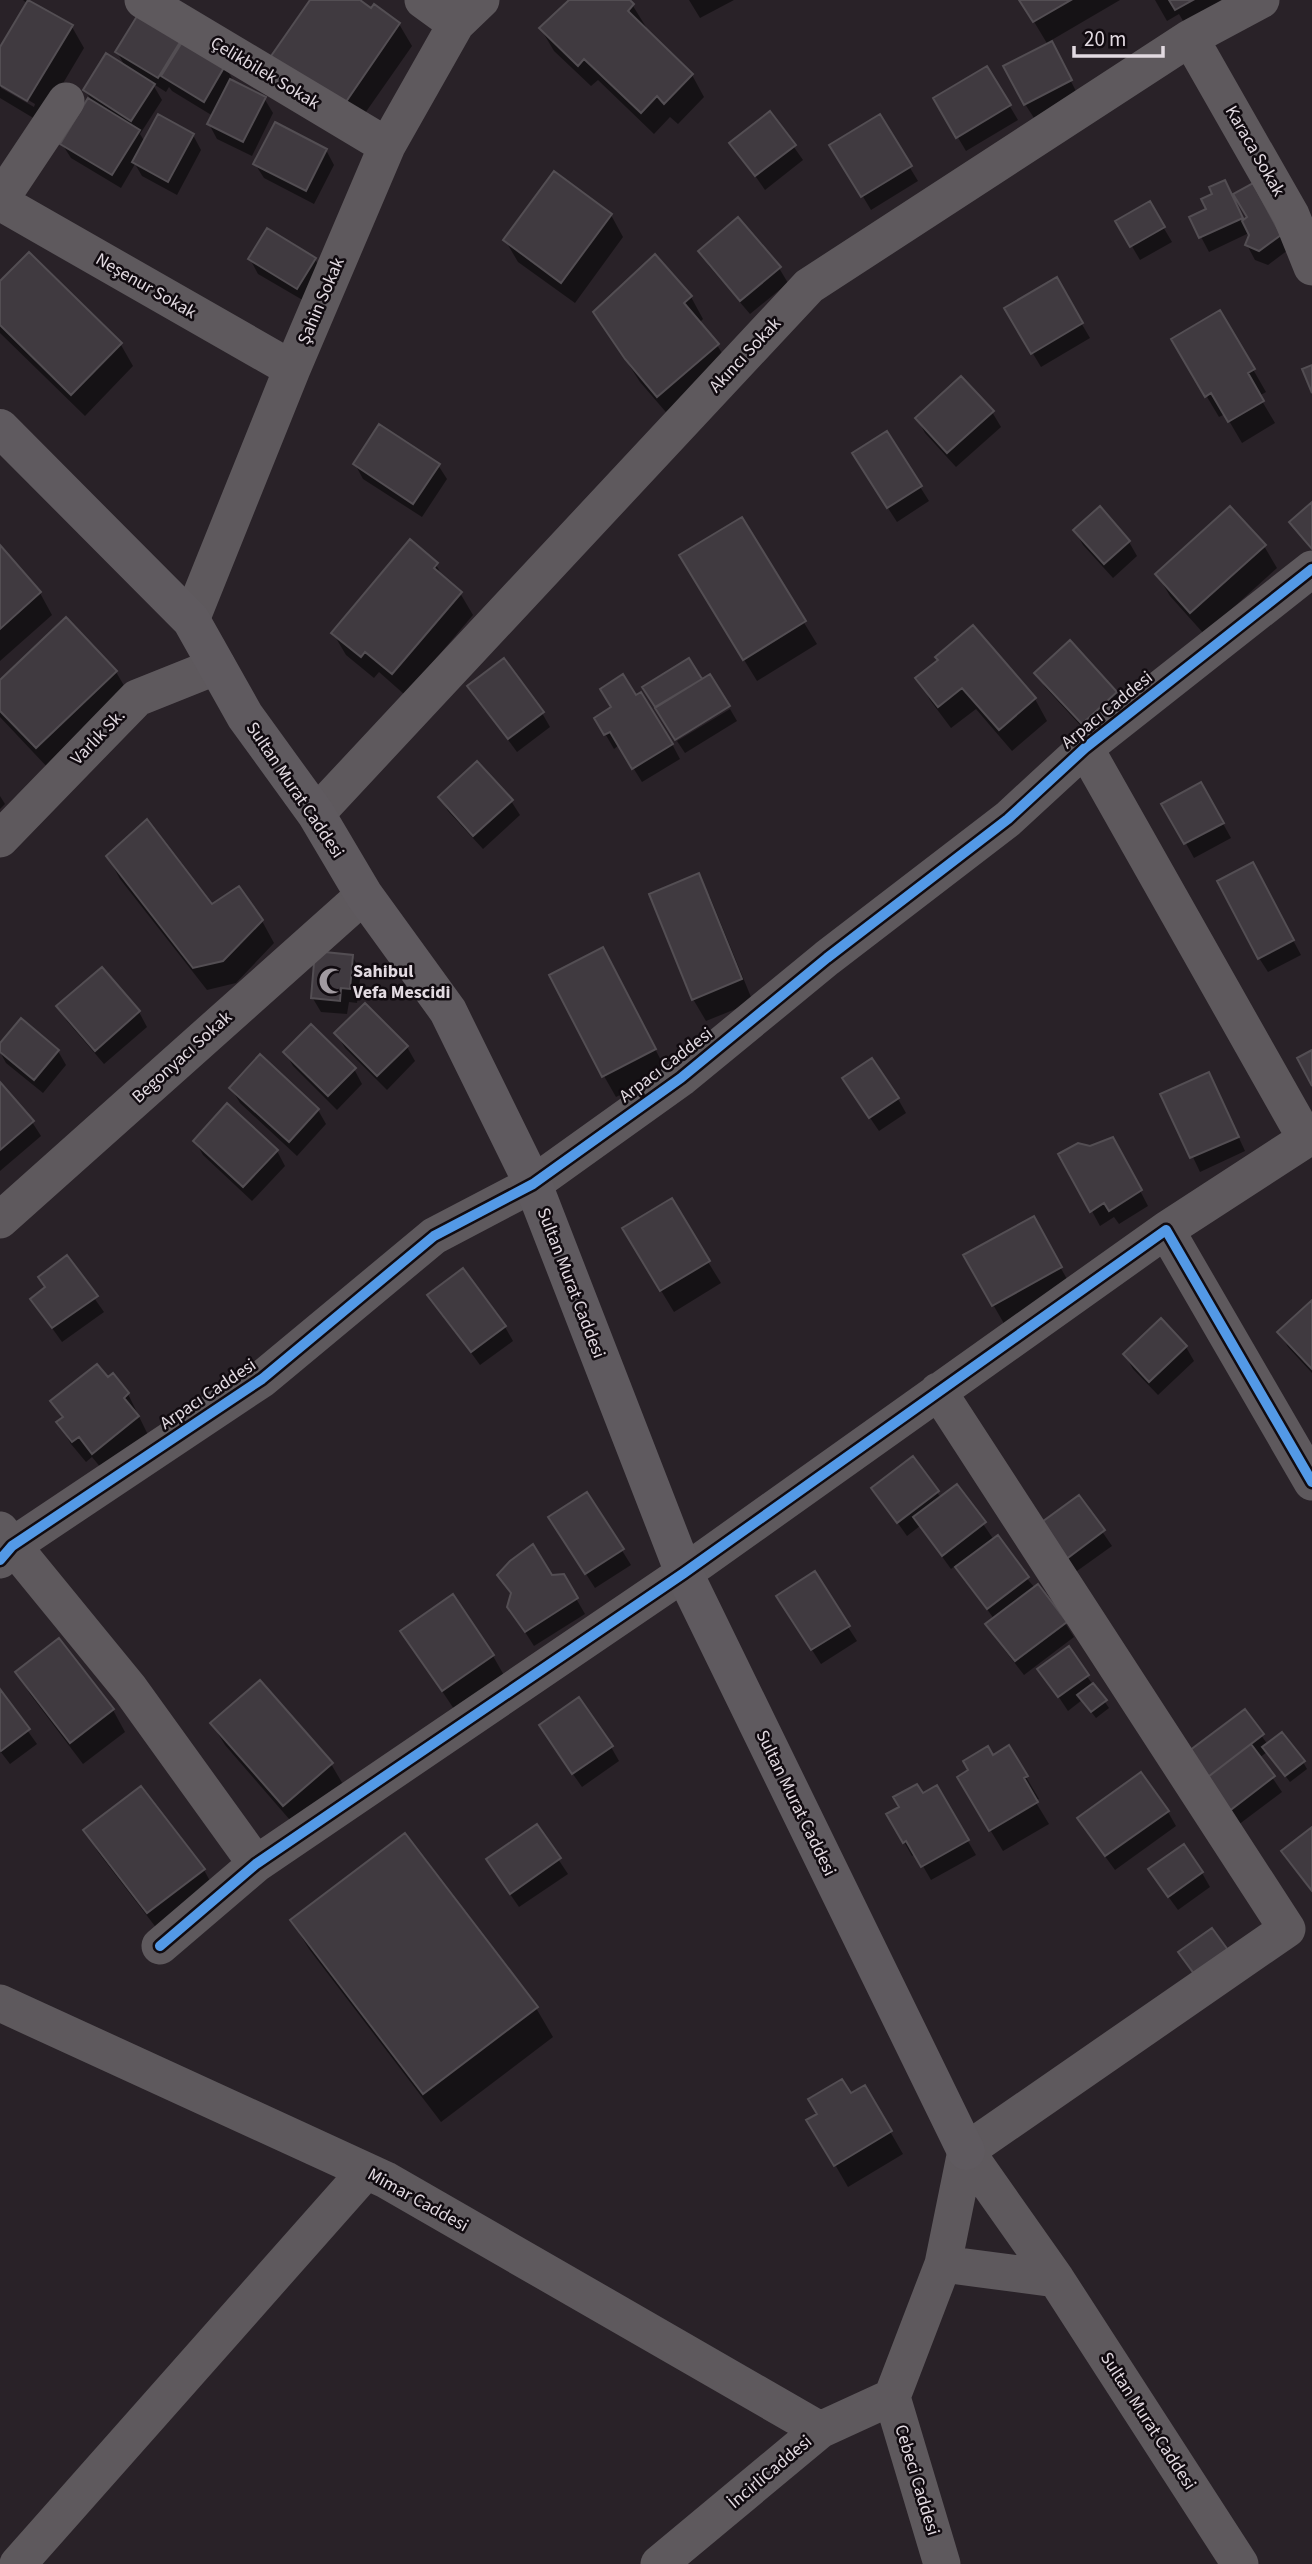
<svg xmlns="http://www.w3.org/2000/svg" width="1312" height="2564" font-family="'Source Sans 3',sans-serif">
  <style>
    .shadow { fill: #0007; fill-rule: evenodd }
    .building { fill: #403a40; stroke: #534e53; stroke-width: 2 }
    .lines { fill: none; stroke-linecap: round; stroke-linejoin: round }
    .minor { stroke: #5e595d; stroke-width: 37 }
    .major { stroke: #5f5a5f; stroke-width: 38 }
    .cycleway-casing { stroke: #110b10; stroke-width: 15 }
    .cycleway { stroke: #5399e6; stroke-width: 10 }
    .labels { text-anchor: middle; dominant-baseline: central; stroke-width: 5; stroke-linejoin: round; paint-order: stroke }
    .street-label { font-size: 18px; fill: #e2dae1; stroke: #110b10 }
    .poi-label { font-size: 18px; font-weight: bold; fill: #e2dae1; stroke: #110b10; text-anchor: start }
  </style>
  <rect width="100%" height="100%" fill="#292228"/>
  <!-- shadow -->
  <path class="shadow" d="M23,0H30L72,27L84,48L40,122L0,98V50L28,4ZM1,84L35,104L34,107L1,88Z
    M312,0H357L399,24L412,46L354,129Z
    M569,0H627L633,6L646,27L644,29L692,75L704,97L678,124L670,117L654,134L598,80L591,86L554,51L541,29Z
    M689,0H734L700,18Z
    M1021,0H1120L1050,41L1078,95L1034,118L1025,104L1048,45Z
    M1155,0H1265L1189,31L1179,14L1167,21Z
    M143,10L225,66L233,80L232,82L264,98L273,113L252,156L217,139L209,124L213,116L172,91L169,87L166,92L152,83L162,100L140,134L145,142L193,135L201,150L177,195L142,176L135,164L121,188L71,158L62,144L90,98L85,90L126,68L117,52Z
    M987,68L1018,120L966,151L935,99Z
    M770,113L803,160L765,190L732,143Z
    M879,117L918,181L871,210L832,145Z
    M326,150L334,165L314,204L264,178L255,164Z
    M1252,186L1288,250L1268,265L1255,260L1247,245L1249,233L1209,252L1191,218L1232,196L1244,221L1249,218Z
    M1149,203L1172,242L1140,260L1117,221Z
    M611,215L623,237L575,303L518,262L505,240Z
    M700,251L779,268L788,283L750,314L709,266Z
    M29,255L121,345L133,366L85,416L0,333V284Z
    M250,259H315L323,273L306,302L258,274Z
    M1056,280L1090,338L1041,367L1006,309Z
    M691,297L703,319L699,323L717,345L730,366L671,418L640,382L595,312Z
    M1220,312L1266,392L1259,396L1275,423L1242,443L1225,414L1219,417L1173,340Z
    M961,378L992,412L1001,427L956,467L925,433L917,418Z
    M886,433L929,501L897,522L862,468Z
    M355,464L438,465L447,479L422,517L363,479Z
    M1312,505V551L1291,522Z
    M741,520L817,644L757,681L694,578Z
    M1075,531L1129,542L1137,556L1113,578L1083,545Z
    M1264,546L1277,568L1204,634L1170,596L1157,574Z
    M0,548L40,593L52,615L0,661Z
    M436,565L445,580L460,593L473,615L405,695L379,672L374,678L346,655L333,633Z
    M972,627L1035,699L1047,721L1012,751L976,709L951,728L930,700L918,678L940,661Z
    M116,672L129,694L49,769L0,717V682Z
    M1037,673L1116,693L1124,707L1091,737L1045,687Z
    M469,686L542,713L550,727L517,752Z
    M730,709L737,721L685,753L677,741Z
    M596,718L672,744L680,759L642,782L619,745L614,749Z
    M1201,784L1231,838L1194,858L1164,804Z
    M0,796L5,804L0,809Z
    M440,797L511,801L520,815L483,849L448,811Z
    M108,857L211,907L262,921L274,943L236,983L207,990L120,879Z
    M698,876L710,897L753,1002L706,1021L693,999Z
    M1260,879L1301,955L1268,972L1259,958Z
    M352,956L361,971L357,1003L349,1002L347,1014L321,1012L312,997Z
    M102,969L139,1012L147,1027L104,1064L67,1021L59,1007Z
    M615,971L667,1072L616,1097L604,1076Z
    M336,1033L407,1047L415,1061L387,1090L345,1048Z
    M0,1046L58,1051L66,1065L43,1093L6,1063L0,1052Z
    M285,1052L354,1069L362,1084L337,1110L293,1066Z
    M0,1085L32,1122L41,1136L0,1171Z
    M231,1088L318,1110L326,1124L297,1156L240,1103Z
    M1216,1088L1245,1151L1200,1172L1163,1094Z
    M853,1093L898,1099L906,1113L879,1131Z
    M195,1141L277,1151L285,1166L252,1201L203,1155Z
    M1061,1154H1121L1148,1206L1119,1224L1114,1217L1100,1226Z
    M1033,1218L1073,1290L1006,1327L965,1256Z
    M637,1251L708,1262L721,1283L674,1312Z
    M66,1258L104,1312L62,1342L32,1300L46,1288Z
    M429,1295L505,1327L513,1341L480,1365Z
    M1312,1302V1373L1288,1347L1280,1333Z
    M1186,1347L1194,1361L1158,1395L1133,1369L1125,1355Z
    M113,1376L128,1394L150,1439L106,1474L92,1457L86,1462L71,1444L59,1423L63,1419L53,1402L108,1380Z
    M912,1458L941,1498L957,1486L994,1540L1065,1623L1074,1637L1024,1675L996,1639L988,1624L994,1619L956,1565L951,1569L920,1526L907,1536L873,1488Z
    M587,1494L631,1565L595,1588L559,1532Z
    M1079,1498L1112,1546L1070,1576L1046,1542Z
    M499,1575L563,1576L585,1614L534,1646L509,1607L512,1596Z
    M787,1611L848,1627L857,1641L821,1664Z
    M402,1631L493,1656L505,1677L456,1712Z
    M59,1640L113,1710L125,1732L83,1764L30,1694L17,1672Z
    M1068,1649L1109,1708L1096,1718L1082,1700L1068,1711L1040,1669Z
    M0,1692L37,1744L10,1764L0,1751Z
    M1244,1711L1268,1745L1303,1762L1307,1769L1290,1782L1267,1752L1259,1758L1282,1792L1238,1825L1195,1769Z
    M212,1724L331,1764L344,1786L296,1827L225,1745Z
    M549,1740L611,1747L619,1761L582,1787Z
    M1009,1748L1039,1799L1035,1801L1049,1824L1003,1851L972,1800L993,1758Z
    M141,1788L204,1870L216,1892L161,1934L98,1852L86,1831Z
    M937,1788L976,1855L931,1880L916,1854L912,1856L889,1815Z
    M1168,1812L1176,1826L1115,1870L1088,1833Z
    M536,1826L568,1874L519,1907L496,1874Z
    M1312,1830V1893L1283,1852Z
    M1202,1873L1210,1887L1178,1910L1159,1884Z
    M292,1921L536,2008L553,2037L441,2122L309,1949Z
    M865,2088L903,2154L848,2187L809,2120Z"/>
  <!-- building -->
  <path class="building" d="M28,0L73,25L27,101L0,85V47Z
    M310,0H360L371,8L374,4L400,23L341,109L269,59Z
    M569,0H630L634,4L628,11L693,74L664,104L657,96L641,113L584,59L578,66L539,28Z
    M1019,0H1071L1033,22Z
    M1169,0H1193L1175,10Z
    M142,8L185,34L158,78L115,52Z
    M184,39L226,64L204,102L161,76Z
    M1052,41L1072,80L1024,105L1003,66Z
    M106,53L155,84L131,121L83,90Z
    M987,66L1011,105L956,138L933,98Z
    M230,79L266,97L243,142L207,124Z
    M88,98L140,130L112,175L60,144Z
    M770,111L796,145L755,176L729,143Z
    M158,114L194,134L168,182L132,162Z
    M880,114L912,166L861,197L829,145Z
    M275,122L327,149L306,191L253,164Z
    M554,171L612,214L561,283L503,240Z
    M1225,180L1243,218L1199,238L1189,217L1206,209L1201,199L1212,194L1209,187Z
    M1253,183L1281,235L1259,251L1245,245L1249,235L1242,221L1247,217L1233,194Z
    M1150,201L1165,227L1130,247L1115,221Z
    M738,217L781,267L740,301L698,251Z
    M267,228L316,258L297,289L248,259Z
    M29,252L122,343L71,395L0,325V281Z
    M655,254L692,296L684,303L719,344L657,397L625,359L593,312Z
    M1057,277L1083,323L1031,354L1004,308Z
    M1220,310L1255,369L1248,373L1264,401L1228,422L1211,393L1205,397L1171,339Z
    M1312,365V393L1302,369Z
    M961,376L994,411L947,453L915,418Z
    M379,424L440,464L413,504L353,464Z
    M887,431L922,486L887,508L852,453Z
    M1312,502V549L1289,522Z
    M1100,506L1130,541L1104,564L1073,530Z
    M1230,506L1266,545L1190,613L1155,574Z
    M742,517L806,621L743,660L679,555Z
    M410,539L438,563L434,568L462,592L392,674L365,652L361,657L331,633Z
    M0,545L41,592L0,629Z
    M66,617L117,671L36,748L0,711V680Z
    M973,625L1036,698L999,730L962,688L938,707L915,678L938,660L935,657Z
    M1070,640L1117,692L1082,724L1034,673Z
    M504,658L544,712L508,739L467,686Z
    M689,658L702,679L655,707L642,687Z
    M623,674L636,695L641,692L673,744L632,769L610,732L604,735L594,718L611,707L600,689Z
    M710,674L730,706L675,740L655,708Z
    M477,761L513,800L473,836L438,797Z
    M1201,782L1224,823L1184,844L1161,804Z
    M147,819L212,904L239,886L263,920L223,961L193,968L106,856Z
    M1253,862L1294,940L1258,959L1217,881Z
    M699,873L742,979L692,1000L649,894Z
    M603,947L656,1049L602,1077L549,975Z
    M315,951L353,955L350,989L341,988L340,1001L311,998Z
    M102,967L140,1011L95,1051L56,1006Z
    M365,1003L408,1046L377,1076L334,1033Z
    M21,1018L59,1050L34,1080L0,1052V1043Z
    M311,1024L356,1068L328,1096L283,1052Z
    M1312,1050V1086L1297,1058Z
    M260,1054L319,1109L289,1142L229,1088Z
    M872,1058L899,1098L869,1118L842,1078Z
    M1209,1072L1239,1137L1190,1158L1160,1094Z
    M0,1082L34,1121L0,1150Z
    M227,1103L278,1150L243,1187L193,1141Z
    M1113,1137L1142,1190L1109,1211L1104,1203L1090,1212L1058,1154L1078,1143L1090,1146Z
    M672,1198L710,1261L660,1291L622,1228Z
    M1034,1216L1062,1267L992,1306L963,1255Z
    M67,1255L98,1296L52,1328L30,1299L45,1287L38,1277Z
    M463,1268L506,1326L471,1352L427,1295Z
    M1312,1300V1369L1277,1332Z
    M1161,1318L1187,1346L1149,1382L1123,1354Z
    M97,1364L108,1377L113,1373L129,1393L124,1398L139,1416L92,1454L79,1437L72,1442L56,1422L63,1417L50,1401Z
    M913,1456L939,1491L897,1523L871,1488Z
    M957,1484L986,1522L942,1556L913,1517Z
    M587,1492L624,1549L585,1574L548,1517Z
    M1079,1495L1105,1530L1061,1563L1035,1527Z
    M998,1535L1029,1577L987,1609L955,1567Z
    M533,1544L552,1575L564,1574L578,1598L525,1632L507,1607L511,1593L497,1575L510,1561Z
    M815,1571L850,1626L811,1650L776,1596Z
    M1038,1584L1067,1622L1015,1661L985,1624Z
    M453,1594L494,1655L442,1691L400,1631Z
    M59,1638L114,1709L70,1743L15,1672Z
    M1069,1646L1089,1675L1058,1697L1037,1669Z
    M260,1680L333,1763L283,1806L210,1723Z
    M1093,1683L1107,1700L1091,1712L1077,1695Z
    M0,1689L30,1729L1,1751L0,1750Z
    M579,1697L613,1746L572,1774L539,1725Z
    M1245,1709L1264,1734L1204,1780L1185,1754Z
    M1282,1732L1305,1761L1285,1776L1262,1747Z
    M1251,1744L1275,1776L1228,1812L1204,1780Z
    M1009,1745L1028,1776L1024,1778L1038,1802L989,1831L957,1777L968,1770L963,1761L988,1746L993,1755Z
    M1141,1772L1169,1811L1105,1856L1077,1818Z
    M917,1784L923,1793L937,1785L969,1840L921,1867L906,1841L903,1843L886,1814L899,1807L893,1797Z
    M141,1786L205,1869L147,1913L83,1830Z
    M537,1824L561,1858L510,1894L486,1859Z
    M1312,1827V1891L1281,1851Z
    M405,1833L538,2007L423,2094L290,1920Z
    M1184,1844L1203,1872L1168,1897L1148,1869Z
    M1212,1928L1228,1950L1195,1975L1178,1952Z
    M842,2079L851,2093L865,2085L892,2131L834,2166L806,2120L817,2114L808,2099Z"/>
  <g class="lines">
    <!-- minor -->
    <path class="minor" d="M143,0L387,146
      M423,0L456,24
      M1190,38L1291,215L1312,267
      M0,200L66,101
      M0,202L292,369
      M191,620L292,369L387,146L456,24L481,0
      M1085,748L1306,1139L1166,1230
      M316,814L809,286L1190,38L1261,0
      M0,839L137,698L217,666
      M0,1220L364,895
      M0,1530L130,1689L256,1864
      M0,1560L12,1546L262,1379L434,1236L533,1184L681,1078L827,958L1008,819L1085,748L1312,569
      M160,1946L256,1864L684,1573L1166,1230L1312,1482
      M0,2003L386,2180L820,2430
      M966,2151L1056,2279L1240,2564
      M943,2264L1056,2279
      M892,2397L943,2264L966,2151L1287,1929L938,1391
      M892,2397L942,2564
      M18,2564L366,2171
      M659,2564L820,2430L892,2397"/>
    <!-- major -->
    <path class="major" d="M0,428L191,620L245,716L316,814L364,895L448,1011L533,1184L684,1573L966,2151"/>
    <!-- cycleway casing -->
    <g class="cycleway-casing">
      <path id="cycleway" d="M0,1560L12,1546L262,1379L434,1236L533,1184L681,1078L827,958L1008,819L1085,748L1312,569
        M160,1946L256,1864L684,1573L1166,1230L1312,1482"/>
    </g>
    <!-- cycleway -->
    <use href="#cycleway" class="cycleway"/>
  </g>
  <!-- icons -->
  <defs>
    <g id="mosque-bare" transform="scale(2.1)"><path d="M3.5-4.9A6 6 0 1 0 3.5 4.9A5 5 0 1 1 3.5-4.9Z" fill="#a19aa0" stroke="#110b10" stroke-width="2.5" paint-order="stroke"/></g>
  </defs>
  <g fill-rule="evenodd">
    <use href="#mosque-bare" x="332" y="981"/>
  </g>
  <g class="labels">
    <!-- street labels -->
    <g class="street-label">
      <text transform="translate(265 73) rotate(31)">Çelikbilek Sokak</text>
      <text transform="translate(1255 151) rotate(60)">Karaca Sokak</text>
      <text transform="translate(146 286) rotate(30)">Neşenur Sokak</text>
      <text transform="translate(321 301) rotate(-67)">Şahin Sokak</text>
      <text transform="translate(745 355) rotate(-47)">Akıncı Sokak</text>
      <text transform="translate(1107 710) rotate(-39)">Arpacı Caddesi</text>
      <text transform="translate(98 737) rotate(-46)">Varlık Sk.</text>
      <text transform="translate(295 790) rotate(56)">Sultan Murat Caddesi</text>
      <text transform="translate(182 1057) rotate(-42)">Begonyacı Sokak</text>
      <text transform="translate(666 1065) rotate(-37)">Arpacı Caddesi</text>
      <text transform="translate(571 1283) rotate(69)">Sultan Murat Caddesi</text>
      <text transform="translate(208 1394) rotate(-34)">Arpacı Caddesi</text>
      <text transform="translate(796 1803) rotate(64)">Sultan Murat Caddesi</text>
      <text transform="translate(418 2200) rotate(29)">Mimar Caddesi</text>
      <text transform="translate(1148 2421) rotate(57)">Sultan Murat Caddesi</text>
      <text transform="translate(770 2472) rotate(-40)">İncirliCaddesi</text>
      <text transform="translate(917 2480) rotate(73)">Cebeci Caddesi</text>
    </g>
    <!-- poi labels -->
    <g class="poi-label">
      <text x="353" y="971">Sahibul<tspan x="353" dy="21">Vefa Mescidi</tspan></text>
    </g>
  </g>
  <!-- scale -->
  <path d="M1074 46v10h89v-10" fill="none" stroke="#e2dae1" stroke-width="3.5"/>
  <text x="1084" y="46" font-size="21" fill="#e2dae1" stroke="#110b10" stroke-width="5" paint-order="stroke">20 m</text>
</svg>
